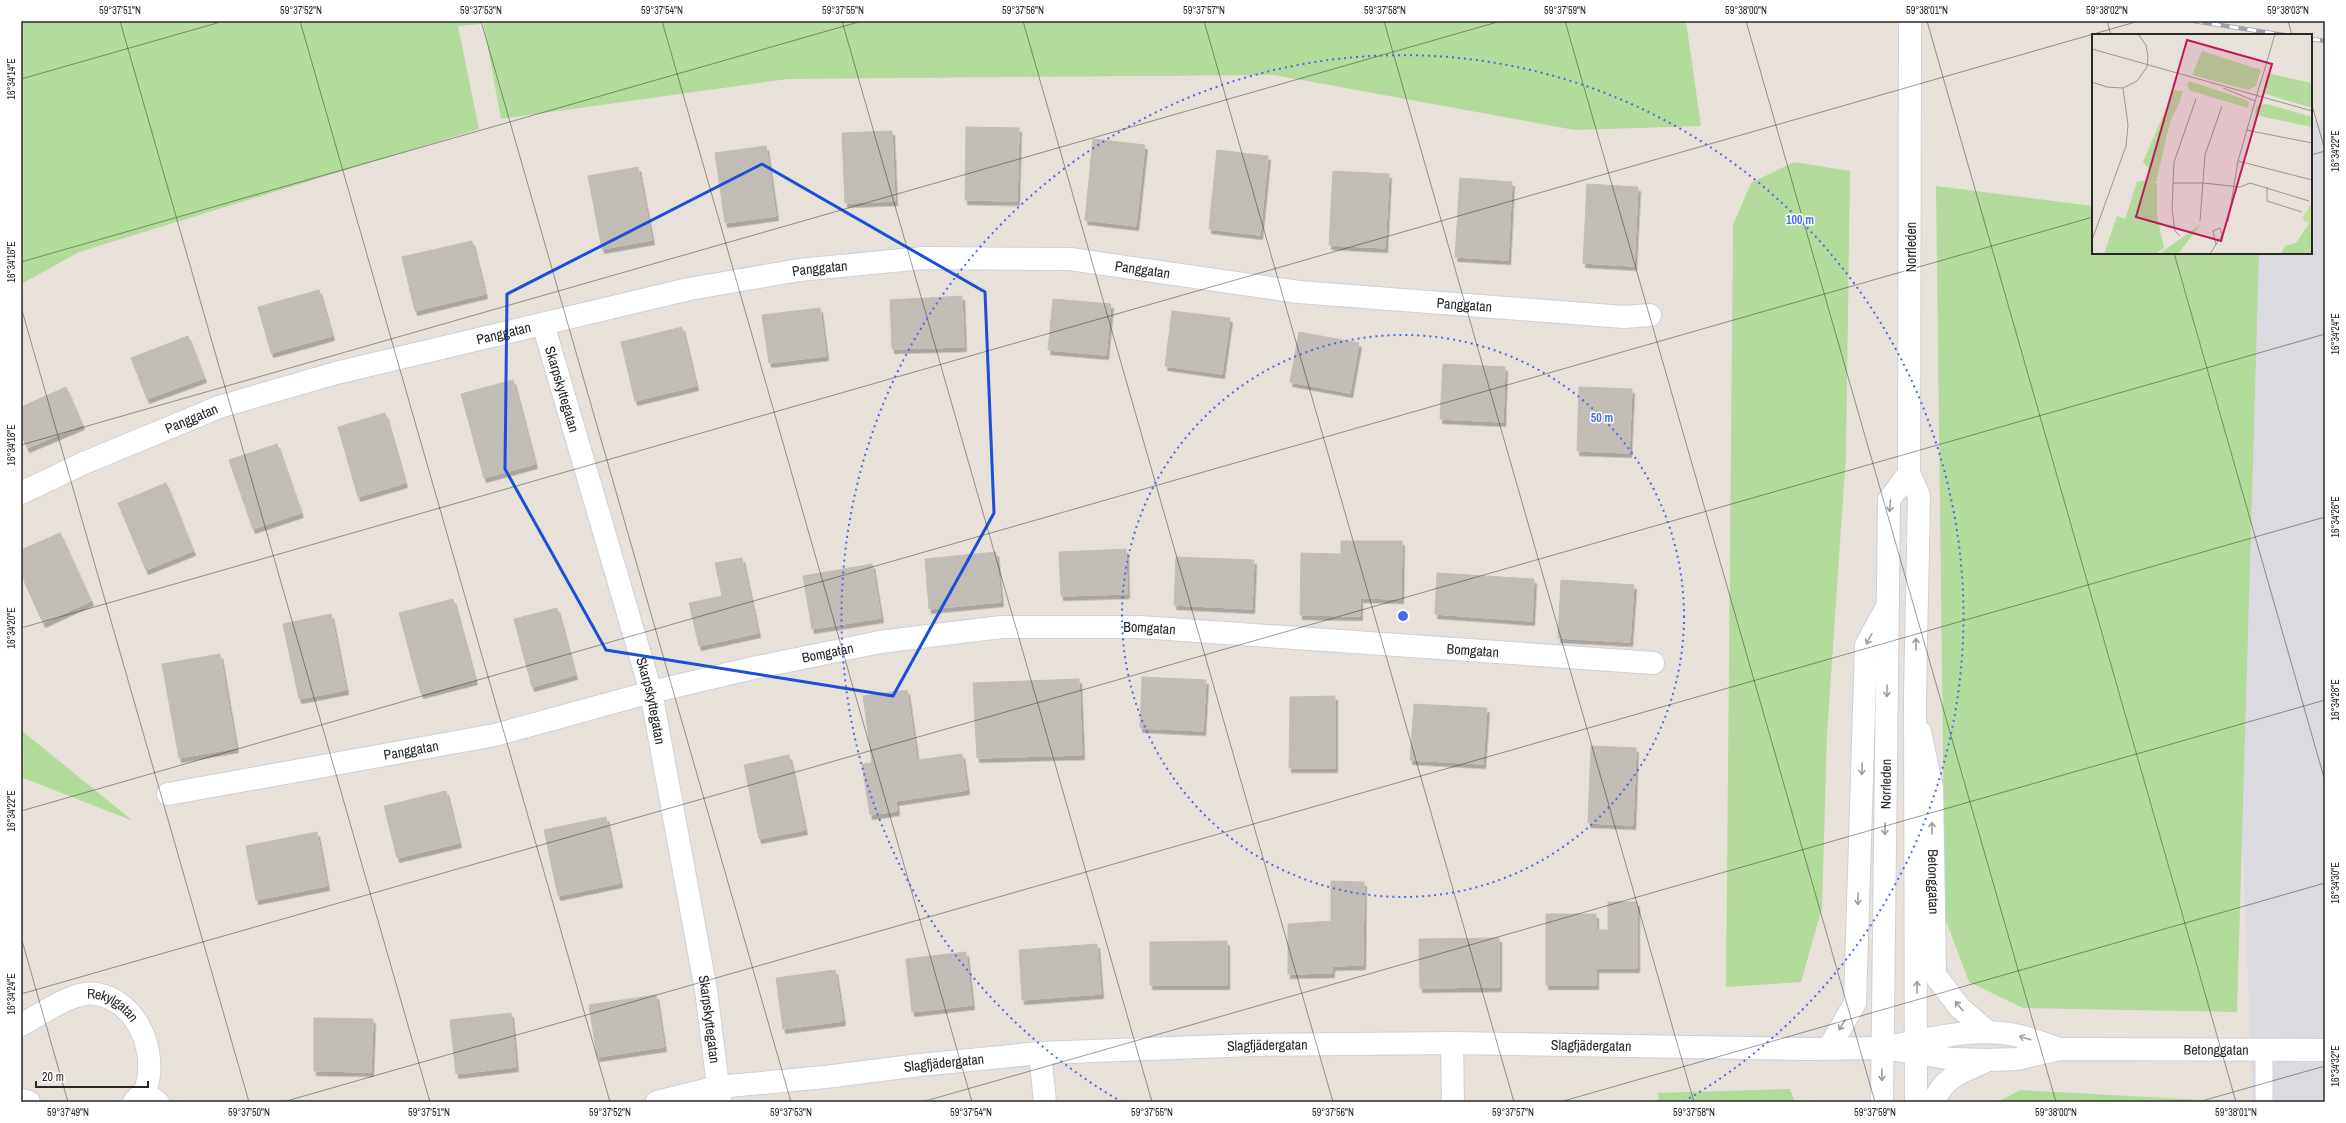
<svg xmlns="http://www.w3.org/2000/svg" width="2346" height="1123" font-family="'Archivo Narrow',sans-serif">
  <style>
    .industrial { fill: #dcdae1 }
    .green { fill: #b3db9b }
    .building { fill: #c1bcb5; stroke: #c3bdb4; filter: url(#shadow) }
    .lines { fill: none; stroke-linecap: round; stroke-linejoin: round }
    .lane-casing { stroke: #ccd0db; stroke-width: 19 }
    .street-casing { stroke: #ccd0db; stroke-width: 24 }
    .secondary-casing { stroke: #ccd0db; stroke-width: 24 }
    .lane { stroke: #fff; stroke-width: 17 }
    .street { stroke: #fff; stroke-width: 22 }
    .secondary { stroke: #fff; stroke-width: 22 }
    .rail-casing { stroke: #9da1b0; stroke-width: 4.5 }
    .rail { stroke: #fff; stroke-width: 3; stroke-dasharray: 9; stroke-linecap: butt }
    .oneway { stroke: #9e9e9e }
    .marked { fill: none; stroke: #1d4ed8; stroke-width: 3; stroke-linejoin: round }
    .ticks { fill: none; stroke: #272727; stroke-width: 1; stroke-opacity: 0.45 }
    .ring { fill: none; stroke: #476ce8; stroke-width: 2; stroke-dasharray: 2 4 }
    .labels { text-anchor: middle; dominant-baseline: central; stroke-width: 3; stroke-linejoin: round; paint-order: stroke }
    .street-label { font-size: 14px; fill: #272727; stroke: #fff }
    .inset-road { fill: none; stroke: #9b9792; stroke-width: 1 }
    .view { fill: #c2185b; fill-opacity: 0.15; stroke: #c2185b; stroke-width: 2 }
    .inset-edge { fill: none; stroke: #272727; stroke-width: 2 }
    .centre { fill: #476ce8; stroke: #fff; stroke-width: 2 }
    .ring-label { font-size: 12px; text-anchor: middle; font-weight: bold; fill: #476ce8; stroke: #fff; stroke-width: 3; stroke-linejoin: round; paint-order: stroke }
    .neatline { fill: none; stroke: #272727; stroke-width: 1.5 }
    .ticks-label { font-size: 10px; text-anchor: middle; fill: #272727 }
  </style>
  <defs>
    <filter id="shadow"><feDropShadow dx="2.5" dy="4.5" stdDeviation="0" flood-color="#0004"/></filter>
  </defs>
  <rect width="100%" height="100%" fill="#e8e1da"/>
  <!-- industrial -->
  <path class="industrial" d="M2311,120L2325,122V1102H2253L2218,253H2311Z"/>
  <!-- green -->
  <path class="green" d="M21,21H482L481,24L458,26L479,129L79,252L21,284Z
    M483,21H1686L1701,126L1575,130L1274,75L788,79L501,119Z
    M1794,162L1850,171L1846,455L1827,735L1822,908L1801,982L1726,987L1733,225L1751,183Z
    M1936,186L2093,206V253H2259L2237,1012L2023,1008L1969,982L1945,918Z
    M21,730L133,821L21,777Z
    M1790,1089L1795,1102H1659L1658,1093Z
    M2020,1090L2222,1101V1102H1998Z"/>
  <!-- building -->
  <path class="building" d="M966,127L1019,128L1017,201L965,200Z
    M892,131L895,201L845,203L842,133Z
    M1093,139L1145,145L1136,226L1085,220Z
    M766,146L776,216L725,223L715,153Z
    M1217,150L1268,156L1260,235L1209,229Z
    M638,167L652,240L602,249L588,176Z
    M1333,171L1389,174L1385,248L1329,245Z
    M1460,178L1512,182L1508,260L1455,257Z
    M1587,184L1638,187L1634,266L1583,263Z
    M472,241L485,294L415,311L402,257Z
    M319,290L332,336L271,353L258,307Z
    M962,296L964,347L892,349L890,300Z
    M1053,299L1111,304L1106,355L1048,350Z
    M820,308L826,356L769,363L762,315Z
    M1172,311L1230,318L1222,374L1165,366Z
    M682,327L696,386L635,401L621,342Z
    M1299,332L1359,343L1350,393L1290,382Z
    M188,336L204,378L147,399L131,358Z
    M1443,364L1505,367L1503,422L1440,419Z
    M513,380L535,464L484,478L461,394Z
    M66,387L82,425L27,448L21,434V407Z
    M1579,387L1632,389L1629,453L1577,451Z
    M385,413L405,483L358,497L338,427Z
    M277,444L301,513L253,529L229,460Z
    M166,483L193,551L146,570L118,503Z
    M60,533L91,601L43,623L21,574V550Z
    M1341,541H1402L1401,599L1360,598V616L1300,615L1301,553L1341,554Z
    M1126,549L1127,594L1061,596L1059,552Z
    M996,552L1001,602L929,609L925,559Z
    M1176,557L1254,560L1252,609L1174,605Z
    M742,558L758,633L699,646L689,603L722,596L715,563Z
    M872,564L881,618L812,629L803,576Z
    M1437,573L1534,579L1532,621L1435,614Z
    M1561,580L1634,585L1630,642L1558,638Z
    M453,599L475,680L421,694L399,613Z
    M557,608L575,675L532,687L514,619Z
    M331,614L346,690L299,699L283,624Z
    M220,654L236,748L179,758L162,664Z
    M1142,677L1206,680L1203,731L1140,728Z
    M1079,679L1082,755L977,758L973,683Z
    M907,690L917,760L962,754L967,790L896,801L897,811L870,815L862,764L872,763L863,696Z
    M1335,696V768H1289L1290,697Z
    M1414,704L1487,708L1483,764L1410,760Z
    M1591,746L1636,748L1633,825L1588,823Z
    M789,755L805,830L759,839L744,765Z
    M446,791L459,843L397,858L384,806Z
    M606,817L620,883L558,896L544,830Z
    M317,832L327,886L256,900L246,846Z
    M1331,881L1364,882L1363,965L1332,966V973L1288,974V924L1331,921Z
    M1608,902H1637V968H1596V985H1546V914H1596V930H1608Z
    M1499,938V987L1420,988L1419,939Z
    M1227,941V985H1150V942Z
    M1097,944L1101,994L1022,1000L1019,950Z
    M966,952L972,1005L912,1012L906,959Z
    M835,970L843,1021L783,1029L776,978Z
    M656,995L664,1047L597,1057L589,1005Z
    M511,1013L516,1067L456,1074L450,1020Z
    M314,1018L373,1019L371,1072L314,1071Z"/>
  <g class="lines">
    <!-- lane casing -->
    <g class="lane-casing">
      <path id="lane" d="M2264,1050V1102
        M145,1089L161,1102"/>
    </g>
    <!-- street casing -->
    <g class="street-casing">
      <g id="street">
        <path id="s1" d="M543,324L651,692L706,990L720,1102"/>
        <path id="s2" d="M21,493L84,463L219,407L336,373L689,289L799,270L923,258L1070,259L1299,292L1624,317L1650,315"/>
        <path id="s3" d="M1920,732L1932,788L1935,975L1960,1008L1988,1032"/>
        <path id="s4" d="M168,794L495,735L651,692L753,668L880,642L1001,627H1140L1653,663"/>
        <path id="s5" d="M21,1025C40,1015 74,990 96,994C137,1000 158,1052 146,1088C144,1093 137,1098 134,1102"/>
        <path d="M1452,1043L1453,1102"/>
        <path d="M1897,1045C1934,1038 1977,1027 2015,1035C2030,1038 2045,1044 2059,1049"/>
        <path d="M1829,1048L1855,1003L1866,645L1888,605"/>
        <path d="M1040,1053L1045,1102"/>
        <path d="M21,1100L29,1102"/>
        <path id="s6" d="M657,1102L718,1087L825,1077L920,1065L1040,1053L1252,1045L1452,1043L1808,1049L1882,1048L1953,1059L1988,1060L2016,1059L2060,1049L2325,1050"/>
        <path d="M1933,1102C1945,1077 1959,1073 1984,1062"/>
      </g>
    </g>
    <!-- secondary casing -->
    <g class="secondary-casing">
      <g id="secondary">
        <path d="M1910,21L1909,473L1919,496L1915,697L1916,1102"/>
        <path id="s7" d="M1882,1102L1889,500L1909,473"/>
      </g>
    </g>
    <!-- lane -->
    <use href="#lane" class="lane"/>
    <!-- street -->
    <use href="#street" class="street"/>
    <!-- secondary -->
    <use href="#secondary" class="secondary"/>
    <!-- rail casing -->
    <g class="rail-casing">
      <path id="rail" d="M2194,21L2284,35
        M2311,39L2325,41"/>
    </g>
    <!-- rail -->
    <use href="#rail" class="rail"/>
  </g>
  <!-- one-way arrows -->
  <defs><path id="oneway-shaft" d="M-6 0H5M1.5-3L5.5 0L1.5 3" fill="none" stroke-width="1.6" stroke-linecap="round" stroke-linejoin="round"/></defs>
  <g class="oneway">
    <use href="#oneway-shaft" transform="translate(1890 506) rotate(94)"/>
    <use href="#oneway-shaft" transform="translate(1869 639) rotate(118)"/>
    <use href="#oneway-shaft" transform="translate(1916 644) rotate(-89)"/>
    <use href="#oneway-shaft" transform="translate(1887 691) rotate(91)"/>
    <use href="#oneway-shaft" transform="translate(1862 769) rotate(92)"/>
    <use href="#oneway-shaft" transform="translate(1932 828) rotate(-91)"/>
    <use href="#oneway-shaft" transform="translate(1885 829) rotate(91)"/>
    <use href="#oneway-shaft" transform="translate(1858 899) rotate(92)"/>
    <use href="#oneway-shaft" transform="translate(1917 987) rotate(-90)"/>
    <use href="#oneway-shaft" transform="translate(1959 1006) rotate(-131)"/>
    <use href="#oneway-shaft" transform="translate(1842 1025) rotate(120)"/>
    <use href="#oneway-shaft" transform="translate(2025 1038) rotate(-162)"/>
    <use href="#oneway-shaft" transform="translate(1882 1075) rotate(90)"/>
  </g>
  <!-- marked area -->
  <path class="marked" d="M762,164L985,292L994,513L893,696L606,650L505,469L507,294Z"/>
  <!-- ticks -->
  <path class="ticks" d="M120,21L430,1102M300,21L610,1102M481,21L791,1102M662,21L972,1102M842,21L1152,1102M1023,21L1333,1102M1204,21L1514,1102M1384,21L1694,1102M1565,21L1875,1102M1746,21L2056,1102M1927,21L2236,1102M2107,21L2111,35M2288,21L2292,35M21,79L224,21M2311,102L2325,150M2311,155L2325,151M2174,253L2325,781M21,262L862,21M21,307L249,1102M21,445L1501,21M21,628L2139,21M21,811L2093,217M21,937L68,1102M21,994L2325,334M283,1102L2325,517M922,1102L2325,700M1560,1102L2325,883M2198,1102L2325,1066"/>
  <!-- distance rings -->
  <g class="ring">
    <circle cx="1403" cy="616" r="281"/>
    <path d="M1122 1102A561 561 0 1 1 1683 1102"/>
  </g>
  <g class="labels">
    <!-- street labels -->
    <g class="street-label">
      <text transform="translate(1911 247) rotate(-90)">Norrleden</text>
      <text stroke="none"><textPath href="#s2" startOffset="833">Panggatan</textPath></text>
      <text stroke="none"><textPath href="#s2" startOffset="1157">Panggatan</textPath></text>
      <text stroke="none"><textPath href="#s2" startOffset="1481">Panggatan</textPath></text>
      <text stroke="none"><textPath href="#s2" startOffset="510">Panggatan</textPath></text>
      <text stroke="none"><textPath href="#s1" startOffset="68">Skarpskyttegatan</textPath></text>
      <text stroke="none"><textPath href="#s2" startOffset="186">Panggatan</textPath></text>
      <text stroke="none"><textPath href="#s4" startOffset="999">Bomgatan</textPath></text>
      <text stroke="none"><textPath href="#s4" startOffset="1323">Bomgatan</textPath></text>
      <text stroke="none"><textPath href="#s4" startOffset="675">Bomgatan</textPath></text>
      <text stroke="none"><textPath href="#s1" startOffset="392">Skarpskyttegatan</textPath></text>
      <text stroke="none"><textPath href="#s4" startOffset="247">Panggatan</textPath></text>
      <text stroke="none"><textPath href="#s7" startOffset="318">Norrleden</textPath></text>
      <text stroke="none"><textPath href="#s3" startOffset="151">Betonggatan</textPath></text>
      <text stroke="none"><textPath href="#s5" startOffset="102">Rekylgatan</textPath></text>
      <text stroke="none"><textPath href="#s1" startOffset="716">Skarpskyttegatan</textPath></text>
      <text stroke="none"><textPath href="#s6" startOffset="614">Slagfjädergatan</textPath></text>
      <text stroke="none"><textPath href="#s6" startOffset="938">Slagfjädergatan</textPath></text>
      <text stroke="none"><textPath href="#s6" startOffset="1565">Betonggatan</textPath></text>
      <text stroke="none"><textPath href="#s6" startOffset="290">Slagfjädergatan</textPath></text>
    </g>
  </g>
  <!-- overview -->
  <g transform="translate(2092 34)">
    <rect width="220" height="220" fill="#e8e1da"/>
    <path d="M110,17L169,36L164,52L156,56L100,41ZM175,39L220,49V74L171,59ZM97,47L152,65L157,68L156,74L99,57L95,51ZM82,56L91,57L88,67L78,88L64,148H56L65,149V182L72,214L63,220H12L25,182L33,185L45,148L55,146L57,134L51,128ZM175,70L220,83V93L163,81L165,71ZM220,185V220H189L193,212L204,209ZM109,190L86,220H67Z" fill="#b3db9b"/>
    <path d="M220,168V185L217,190L210,185Z" fill="#c5e197"/>
    <path class="inset-road" d="M0,15L220,77M0,48L15,53L31,54L45,47L55,33L56,22L54,11L46,0M168,51L183,0M131,54L163,67M154,96L220,109M146,127L220,146M81,149H111L148,153L158,149L217,167M175,153V167L210,178M108,187L113,121L130,72M136,188L146,127L168,50M88,202L83,197L80,175L82,128L104,65M0,206L34,112L36,91L31,54M118,220L130,201L128,194L121,197L124,211"/>
    <path class="view" d="M95,6L180,30L129,207L44,183Z"/>
    <rect width="220" height="220" class="inset-edge"/>
  </g>
  <circle cx="1403" cy="616" r="6" class="centre"/>
  <g class="ring-label">
    <text x="1800" y="224">100 m</text>
    <text x="1602" y="422">50 m</text>
  </g>
  <!-- border -->
  <rect width="2346" height="1123" fill="none" stroke="#ffffff" stroke-width="44"/>
  <!-- scale -->
  <path d="M36 1081v6h112v-6" fill="none" stroke="#272727" stroke-width="2"/>
  <text x="42" y="1081" font-size="12" fill="#272727" stroke="#ffffff" stroke-width="3" paint-order="stroke">20 m</text>
  <rect x="22" y="22" width="2302" height="1079" class="neatline"/>
  <g class="ticks-label">
    <text x="120" y="14">59°37'51"N</text>
    <text x="301" y="14">59°37'52"N</text>
    <text x="481" y="14">59°37'53"N</text>
    <text x="662" y="14">59°37'54"N</text>
    <text x="843" y="14">59°37'55"N</text>
    <text x="1023" y="14">59°37'56"N</text>
    <text x="1204" y="14">59°37'57"N</text>
    <text x="1385" y="14">59°37'58"N</text>
    <text x="1565" y="14">59°37'59"N</text>
    <text x="1746" y="14">59°38'00"N</text>
    <text x="1927" y="14">59°38'01"N</text>
    <text x="2107" y="14">59°38'02"N</text>
    <text x="2288" y="14">59°38'03"N</text>
    <text transform="translate(11 79) rotate(-90)" y="4">16°34'14"E</text>
    <text transform="translate(2335 151) rotate(-90)" y="4">16°34'22"E</text>
    <text transform="translate(11 262) rotate(-90)" y="4">16°34'16"E</text>
    <text transform="translate(2335 334) rotate(-90)" y="4">16°34'24"E</text>
    <text transform="translate(11 445) rotate(-90)" y="4">16°34'18"E</text>
    <text transform="translate(2335 517) rotate(-90)" y="4">16°34'26"E</text>
    <text transform="translate(11 628) rotate(-90)" y="4">16°34'20"E</text>
    <text transform="translate(2335 700) rotate(-90)" y="4">16°34'28"E</text>
    <text transform="translate(11 811) rotate(-90)" y="4">16°34'22"E</text>
    <text transform="translate(2335 883) rotate(-90)" y="4">16°34'30"E</text>
    <text transform="translate(11 994) rotate(-90)" y="4">16°34'24"E</text>
    <text transform="translate(2335 1066) rotate(-90)" y="4">16°34'32"E</text>
    <text x="68" y="1116">59°37'49"N</text>
    <text x="249" y="1116">59°37'50"N</text>
    <text x="429" y="1116">59°37'51"N</text>
    <text x="610" y="1116">59°37'52"N</text>
    <text x="791" y="1116">59°37'53"N</text>
    <text x="971" y="1116">59°37'54"N</text>
    <text x="1152" y="1116">59°37'55"N</text>
    <text x="1333" y="1116">59°37'56"N</text>
    <text x="1513" y="1116">59°37'57"N</text>
    <text x="1694" y="1116">59°37'58"N</text>
    <text x="1875" y="1116">59°37'59"N</text>
    <text x="2056" y="1116">59°38'00"N</text>
    <text x="2236" y="1116">59°38'01"N</text>
  </g>
</svg>
